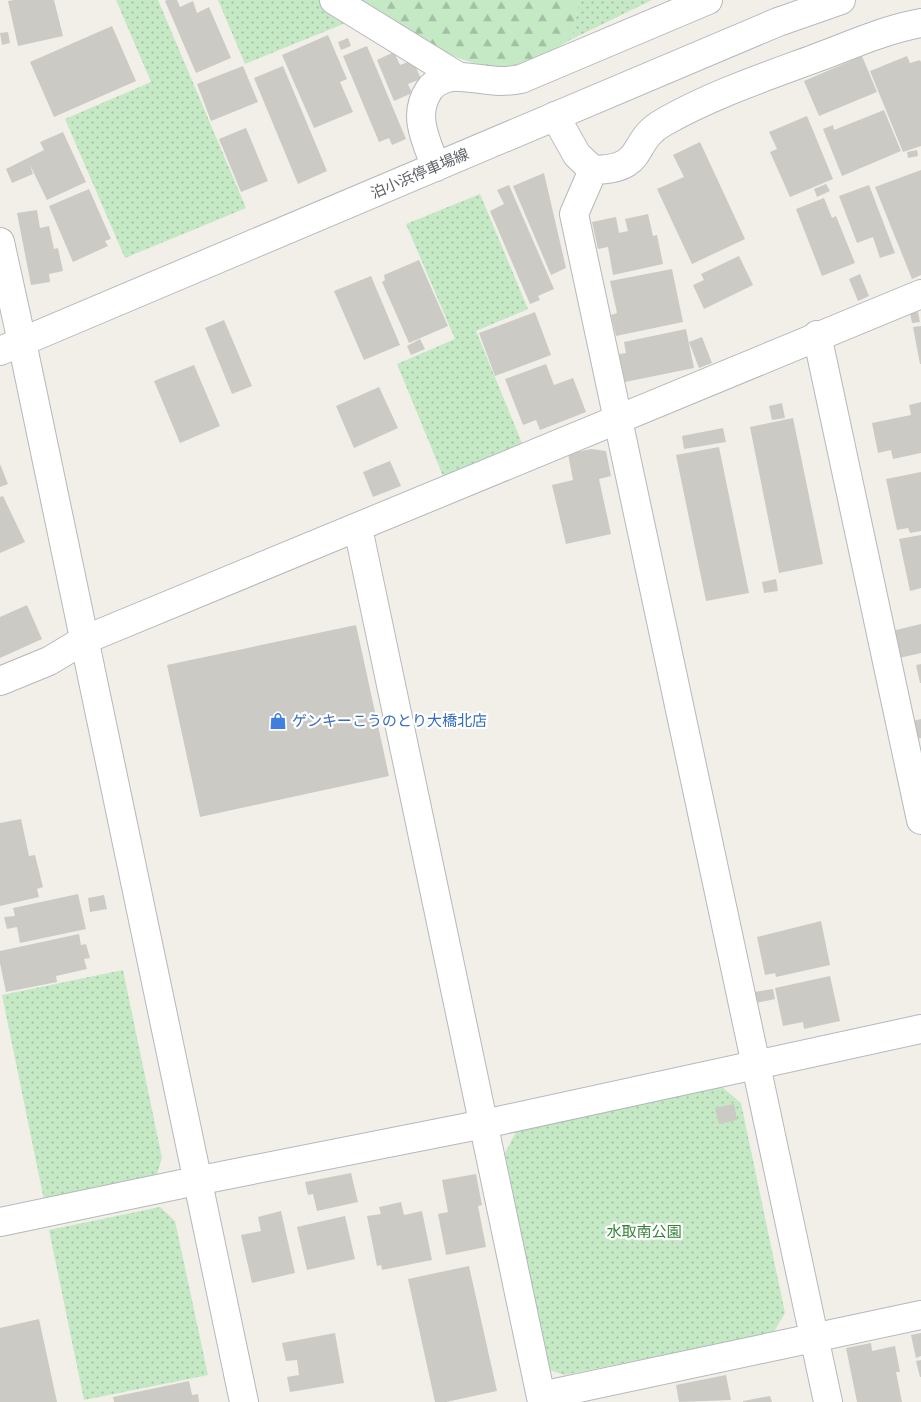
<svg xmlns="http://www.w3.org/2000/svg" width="921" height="1402" font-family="'Source Sans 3','Noto Sans JP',sans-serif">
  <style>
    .grass { fill: url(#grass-dots) }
    .forest { fill: url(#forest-firs) }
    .building { fill: #cccac5 }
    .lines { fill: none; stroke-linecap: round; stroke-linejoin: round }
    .minor-casing { stroke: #b5b8bc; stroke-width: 30 }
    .tertiary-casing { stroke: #b5b8bc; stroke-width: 30 }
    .secondary-casing { stroke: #b6babf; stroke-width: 30 }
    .minor { stroke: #fff; stroke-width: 28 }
    .tertiary { stroke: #fff; stroke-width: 28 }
    .secondary { stroke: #fff; stroke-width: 28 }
    .labels { text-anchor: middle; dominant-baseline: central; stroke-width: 4.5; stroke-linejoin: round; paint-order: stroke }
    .street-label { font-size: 15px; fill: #5f6368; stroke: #fff }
    .shop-label { font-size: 15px; fill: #366cbe; stroke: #fff; text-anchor: start }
    .park-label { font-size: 15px; fill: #348238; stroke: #fff }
  </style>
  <defs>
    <pattern id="grass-dots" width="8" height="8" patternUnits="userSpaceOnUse" patternTransform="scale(1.25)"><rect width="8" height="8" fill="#c5e8c5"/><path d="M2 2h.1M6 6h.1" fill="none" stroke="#a3c0a4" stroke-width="1.8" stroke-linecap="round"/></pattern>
    <pattern id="forest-firs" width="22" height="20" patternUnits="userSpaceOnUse" patternTransform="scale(1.25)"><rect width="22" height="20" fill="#c5e8c5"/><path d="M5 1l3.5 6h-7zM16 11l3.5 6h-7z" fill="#a3c0a4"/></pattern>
  </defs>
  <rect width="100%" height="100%" fill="#f1efe8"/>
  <!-- grass -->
  <path class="grass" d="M116,0H158L246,208L125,258L65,119L151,82Z
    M218,0H319L353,20L245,64Z
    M579,0H652L572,39Z
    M480,194L528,309L476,331L524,448L445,481L397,364L455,339L406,224Z
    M123,970L162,1158L156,1177L44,1200L2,995Z
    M722,1087L741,1103L785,1313L773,1333L564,1375L547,1369L505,1153L516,1132Z
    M160,1207L175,1221L208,1375L84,1400L49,1230Z"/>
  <!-- forest -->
  <path class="forest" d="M357,0H579L572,39C557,47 540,60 524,64C468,79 403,29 357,0Z"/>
  <!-- building -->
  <path class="building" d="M14,0H54L63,36L18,46L8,1Z
    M167,0H177L180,7L193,1L197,13L209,7L231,58L196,73L165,1Z
    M112,26L136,81L54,117L30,62Z
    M8,32L10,43L2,45L0,33Z
    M328,35L347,79L340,82L353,112L314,128L282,55Z
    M348,38L351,46L341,50L338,42Z
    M367,46L406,139L392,145L389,138L379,142L343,56Z
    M394,52L400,65L413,60L421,79L408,84L412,93L394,101L377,60Z
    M862,56L877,92L819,116L804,81Z
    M907,56L910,63L920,60L921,62V146L903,152L870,71Z
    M243,66L258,102L211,121L197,84Z
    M283,66L327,171L298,184L254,78Z
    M884,110L901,151L842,176L823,129L833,125L834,130Z
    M807,116L833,179L790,197L770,152L777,149L769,132Z
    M246,128L268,181L241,192L219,139Z
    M63,132L86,182L47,200L30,165L33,174L12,183L6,169L44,150L40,142Z
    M700,142L745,239L692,264L657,189L684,177L673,155Z
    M917,150L918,156L908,158L907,152Z
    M921,170V275L912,279L875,187Z
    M544,173L566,268L551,275L513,186Z
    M826,184L830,191L817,197L814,189Z
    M509,185L554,289L538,296L540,300L530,304L490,211L504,204L497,190Z
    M869,185L895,253L880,258L873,237L857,243L839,196Z
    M89,189L111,239L105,241L108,246L73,262L49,206Z
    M824,198L832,218L836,216L855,263L822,276L796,209Z
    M37,210L40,228L49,226L54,249L58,248L63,271L49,274L50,282L31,285L17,213Z
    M648,214L653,236L657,235L663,264L613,275L608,247L598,249L592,222L616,217L619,233L628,231L625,219Z
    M739,256L753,285L704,309L693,285L704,280L701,274Z
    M419,260L448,326L409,343L382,282L385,280L384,275Z
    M672,269L683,322L616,336L611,315L617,313L610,281Z
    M860,274L869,296L858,301L849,279Z
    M371,276L400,345L364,360L334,291Z
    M535,312L551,355L495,376L479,333Z
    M918,312L920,322L912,323L910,313Z
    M224,320L252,386L232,394L205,328Z
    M921,326V364H920L913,327Z
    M686,329L694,368L625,382L619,354L626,353L624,342Z
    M702,337L712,363L699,368L689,342Z
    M420,339L425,349L411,355L407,346Z
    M546,364L554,385L573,378L586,412L540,430L536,420L523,425L505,379Z
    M194,365L220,426L180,443L154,381Z
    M379,387L398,428L354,448L336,406Z
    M921,402V453L893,459L891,450L878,453L872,423L911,415L909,405Z
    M782,403L785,418L772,420L769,406Z
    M793,418L823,564L779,573L750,427Z
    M723,428L726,442L684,449L682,436Z
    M719,447L749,593L706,601L676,455Z
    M591,449L606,451L611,476L599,479L611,534L566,544L552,485L573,480L568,454Z
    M390,461L401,486L373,497L363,472Z
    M0,464L8,484L0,487Z
    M921,472V531L910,533L908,528L897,530L886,479Z
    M3,496L25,542L0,553V497Z
    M921,535V588L910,591L899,539Z
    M776,579L778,591L764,593L762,582Z
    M27,605L42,639L0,658V617Z
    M921,624V653L899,658L892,631Z
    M356,625L389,776L200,817L167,665Z
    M921,664V683H920L916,665Z
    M921,719V738L917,739L913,721Z
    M21,819L29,856L35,855L43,887L37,889L39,897L0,906V823Z
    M78,894L86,929L20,943L17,927L7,929L4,917L15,916L13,908Z
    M104,895L107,909L90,912L88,898Z
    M821,921L830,965L776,977L775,973L765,975L757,937Z
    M79,934L81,945L86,944L90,958L84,959L87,969L56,976L57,982L6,992L0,963V951Z
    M830,976L840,1021L804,1029L803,1022L783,1026L775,988Z
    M773,989L775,999L756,1003L754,992Z
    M734,1104L737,1120L719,1124L715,1108Z
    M351,1173L358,1202L317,1211L313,1194L308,1195L305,1182Z
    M476,1174L482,1205L478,1206L486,1247L446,1255L438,1214L448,1212L442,1180Z
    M401,1202L404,1215L422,1211L432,1260L382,1270L381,1265L377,1266L367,1216L381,1214L379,1207Z
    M281,1211L295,1273L252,1283L241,1235L261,1231L258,1217Z
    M345,1216L355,1259L307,1270L297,1227Z
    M469,1266L497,1391L446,1402H435L408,1279Z
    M39,1319L57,1402H0V1328Z
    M335,1333L344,1383L290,1392L287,1377L299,1375L297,1360L286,1361L282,1343Z
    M921,1333V1356L916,1358L911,1335Z
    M871,1343L872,1351L895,1346L900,1372H896L902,1402H857L846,1348Z
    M921,1360V1377H920L916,1361Z
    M726,1375L731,1400L679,1402L676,1385Z
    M189,1381L192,1395L198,1394L199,1402H114L113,1397Z
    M770,1396L772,1402H743V1401Z"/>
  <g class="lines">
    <!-- minor casing -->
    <g class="minor-casing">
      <path id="minor" d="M334,0L459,77
        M555,116L577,155L593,170C649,169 628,142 664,122C711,95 765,77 816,58C849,46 886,29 921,23
        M436,167C426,141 412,115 429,90C435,81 448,76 459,77C485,78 493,84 521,79L708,0
        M593,170L574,214L828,1402
        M0,242L22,342
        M817,335L921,820
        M358,528L542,1402
        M0,681L49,661L84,640L921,294
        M0,1222L196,1181L484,1124L921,1029
        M541,1396L921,1315"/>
    </g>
    <!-- tertiary casing -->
    <g class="tertiary-casing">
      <path id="tertiary" d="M22,342L244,1402"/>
    </g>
    <!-- secondary casing -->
    <g class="secondary-casing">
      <path id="secondary" d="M0,351L778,22L841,0"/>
    </g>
    <!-- minor -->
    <use href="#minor" class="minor"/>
    <!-- tertiary -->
    <use href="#tertiary" class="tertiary"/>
    <!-- secondary -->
    <use href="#secondary" class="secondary"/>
  </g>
  <!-- icons -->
  <defs>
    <g id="shop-bare" transform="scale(1.35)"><path d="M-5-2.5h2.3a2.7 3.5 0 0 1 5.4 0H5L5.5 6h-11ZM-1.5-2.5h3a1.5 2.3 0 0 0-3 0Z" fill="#3f7fe0" stroke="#fff" stroke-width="2.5" paint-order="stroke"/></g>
  </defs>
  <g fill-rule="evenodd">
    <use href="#shop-bare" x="278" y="721"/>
  </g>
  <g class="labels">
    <!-- street labels -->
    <g class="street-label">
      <text transform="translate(420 174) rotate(-23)">泊小浜停車場線</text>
    </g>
    <!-- shop labels -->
    <g class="shop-label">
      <text x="292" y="721">ゲンキーこうのとり大橋北店</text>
    </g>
    <!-- park labels -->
    <g class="park-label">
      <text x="644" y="1232">水取南公園</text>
    </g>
  </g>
</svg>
